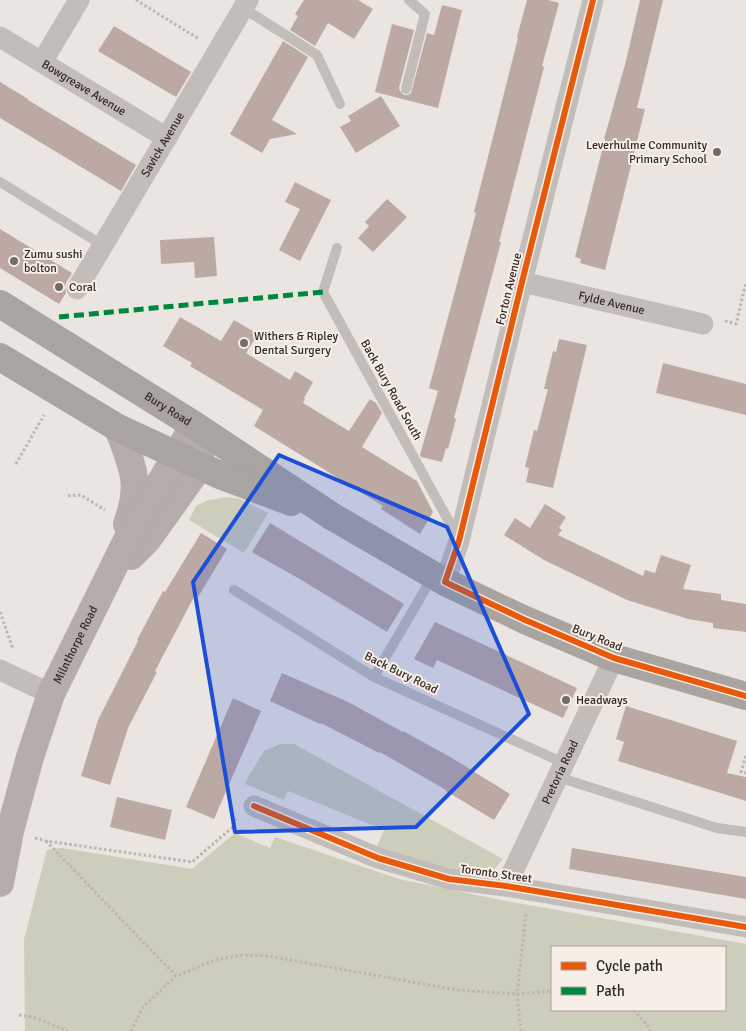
<svg xmlns="http://www.w3.org/2000/svg" width="746" height="1031" font-family="Signika,sans-serif">
  <style>
    .green { fill: #cccebb; fill-rule: evenodd }
    .building { fill: #bca9a4 }
    .lines { fill: none; stroke-linecap: round; stroke-linejoin: round }
    .path { stroke: #bcb5b1; stroke-width: 3; stroke-dasharray: 2.5 2.5; stroke-linecap: butt }
    .lane { stroke: #c3bdb9; stroke-width: 10 }
    .street { stroke: #c3bdb9; stroke-width: 21 }
    .secondary { stroke: #b4ada9; stroke-width: 28 }
    .highway { stroke: #a9a49f; stroke-width: 28 }
    .quiet { stroke: #00873e; stroke-width: 5; stroke-dasharray: 10 5; stroke-linecap: butt }
    .cycleway-casing { stroke: #f7eee7; stroke-width: 9 }
    .cycleway { stroke: #e8590c; stroke-width: 6 }
    .marked { fill: #1d4ed8; fill-opacity: 0.2; stroke: #1d4ed8; stroke-width: 4; stroke-linejoin: round }
    .poi-dot { fill: #736b68; stroke: #f7eee7; stroke-width: 2 }
    .labels { text-anchor: middle; dominant-baseline: central; stroke-width: 4; stroke-linejoin: round; paint-order: stroke }
    .street-label { font-size: 12px; fill: #332a28; stroke: #f7eee7 }
    .poi-label { font-size: 12px; fill: #332a28; stroke: #f7eee7; text-anchor: start }
  </style>
  <rect width="100%" height="100%" fill="#eae5e0"/>
  <!-- green -->
  <path class="green" d="M228,497L240,499L268,513L244,553L189,520L196,506L208,500Z
    M280,744H294L503,859L494,870L482,876L375,851L384,830L288,791L284,800L245,784L250,774L264,751Z
    M235,833L270,848L275,837L399,879L501,900L746,944V1031H25L24,939L47,850L62,848L192,869ZM552,947H725V1010H552Z"/>
  <!-- building -->
  <path class="building" d="M304,0H358L373,9L354,39L328,23L315,46L290,30L298,16L295,14Z
    M527,0H548L559,3L542,66L544,67L499,242H501L454,418L456,419L448,449L446,448L442,462L421,457L420,455L438,391L429,388L476,213L474,212L518,38L517,37Z
    M640,0H663L637,108L645,109L605,270L580,263L581,259L575,257L605,139H604L626,61Z
    M442,5L462,10L438,108L375,92L392,24L414,30L399,88L400,91L404,95H408L411,93L427,33L434,35Z
    M114,26L191,72L176,97L98,51Z
    M283,41L308,57L272,120L297,134L270,139L262,153L230,134Z
    M0,82L28,99V100L136,165L121,191L0,118Z
    M381,96L400,126L356,153L340,127L351,121L348,116Z
    M295,182L331,200L300,261L279,250L300,209L285,202Z
    M387,199L407,217L373,252L358,238L369,226L365,222Z
    M0,229L72,273L66,283L65,288L66,293L59,304L0,268Z
    M214,237L217,276L195,278L194,262L161,264L160,240Z
    M180,317L221,341L234,320L258,334L246,353L290,380L295,371L313,382L304,398L305,399L303,403L349,431L370,399L376,403L382,413L362,447L417,481L433,512L420,534L381,509L383,506L254,426L263,410L190,366L192,363L163,346Z
    M559,339L587,345L553,488L526,482L529,468L525,467L534,430L537,431L548,389H544L553,351L556,352Z
    M663,363L746,384V415L656,393Z
    M545,504L566,517L559,528L562,530L558,535L643,576L645,570L655,573L661,555L691,565L683,589L721,594V600L746,604V632L713,628V623L688,619L627,600L544,560L504,535L515,518L530,528Z
    M270,523L404,604L387,632L298,578L252,552Z
    M201,533L227,549L198,597L195,595L155,671L157,672L128,728L110,785L81,776L98,720L138,641L137,640L163,591L165,592Z
    M435,622L577,688L563,718L437,660L433,668L414,659Z
    M282,673L348,702L403,732V731L452,758L510,794L494,820L446,791V790L380,752L379,753L321,723L320,724L270,701Z
    M233,698L261,711L214,819L186,807Z
    M626,706L737,741L727,773L746,777V801L618,761L624,742L616,739Z
    M117,797L172,810L165,840L110,827Z
    M572,848L746,877V899L569,869Z"/>
  <g class="lines">
    <!-- path -->
    <path class="path" d="M136,0L199,39
      M725,321L736,324L746,282
      M16,464L44,415
      M68,496L81,495L105,510
      M0,612L13,649
      M746,756L741,772L746,773
      M35,838L46,841L192,862L233,827L236,819
      M46,841L176,976
      M634,1010L647,1025L650,1031
      M19,1015L33,1017L68,1031
      M131,1031L143,1007L176,976L218,959L244,955L268,956L457,990L517,994L552,991
      M521,1031L517,994L526,913"/>
    <!-- lane -->
    <path class="lane" d="M243,8L317,55L340,104
      M406,89L425,14L409,0
      M0,182L104,246
      M337,248L323,292L458,538
      M234,590L374,677L564,763
      M374,677L433,576
      M558,777L717,828L746,832"/>
    <!-- street -->
    <g class="street">
      <path id="s1" d="M0,37L167,138"/>
      <path d="M42,62L79,0"/>
      <path id="s2" d="M522,282L703,324"/>
      <path id="s3" d="M77,289L248,0"/>
      <path d="M445,582L459,541L522,282L593,0"/>
      <path d="M0,670L51,694"/>
      <path d="M254,806L378,858L449,879L506,886L746,927"/>
      <path id="s4" d="M506,886L614,658"/>
    </g>
    <!-- secondary -->
    <g class="secondary">
      <path d="M118,428C133,468 142,483 127,524"/>
      <path d="M131,556L147,540L200,466V443"/>
      <path id="s5" d="M0,883L10,831L30,757L51,694L128,538L194,425"/>
    </g>
    <!-- highway -->
    <g class="highway">
      <path id="s6" d="M0,304L194,425L333,517L445,582L525,620L614,658L746,696"/>
      <path d="M0,357L118,428L222,476L291,502"/>
    </g>
    <!-- quiet -->
    <path class="quiet" d="M59,317L323,292"/>
    <!-- cycleway casing -->
    <g class="cycleway-casing">
      <path id="cycleway" d="M593,0L522,282L459,541L445,582L525,620L614,658L746,696
        M254,806L378,858L449,879L506,886L746,927"/>
    </g>
    <!-- cycleway -->
    <use href="#cycleway" class="cycleway"/>
  </g>
  <!-- marked area -->
  <path class="marked" d="M279,455L447,527L529,714L416,827L235,832L193,582Z"/>
  <!-- markers -->
  <g class="poi-dot">
    <circle cx="717" cy="152" r="5"/>
    <circle cx="14" cy="261" r="5"/>
    <circle cx="59" cy="287" r="5"/>
    <circle cx="244" cy="343" r="5"/>
    <circle cx="566" cy="700" r="5"/>
  </g>
  <g class="labels">
    <!-- street labels -->
    <g class="street-label">
      <text stroke="none"><textPath href="#s1" startOffset="98">Bowgreave Avenue</textPath></text>
      <text stroke="none"><textPath href="#s3" startOffset="168">Savick Avenue</textPath></text>
      <text transform="translate(509 289) rotate(-76)">Forton Avenue</text>
      <text stroke="none"><textPath href="#s2" startOffset="92">Fylde Avenue</textPath></text>
      <text transform="translate(391 390) rotate(61)">Back Bury Road South</text>
      <text stroke="none"><textPath href="#s6" startOffset="198">Bury Road</textPath></text>
      <text transform="translate(597 638) rotate(22)">Bury Road</text>
      <text stroke="none"><textPath href="#s5" startOffset="251">Milnthorpe Road</textPath></text>
      <text transform="translate(401 673) rotate(26)">Back Bury Road</text>
      <text stroke="none"><textPath href="#s4" startOffset="126">Pretoria Road</textPath></text>
      <text transform="translate(496 874) rotate(8)">Toronto Street</text>
    </g>
    <!-- poi labels -->
    <g class="poi-label">
      <text x="707" y="145" text-anchor="end">Leverhulme Community<tspan x="707" dy="14">Primary School</tspan></text>
      <text x="24" y="254">Zumu sushi<tspan x="24" dy="14">bolton</tspan></text>
      <text x="69" y="287">Coral</text>
      <text x="254" y="336">Withers &amp; Ripley<tspan x="254" dy="14">Dental Surgery</tspan></text>
      <text x="576" y="700">Headways</text>
    </g>
  </g>
  <!-- legend -->
  <rect x="551" y="946" width="175" height="65" fill="#f7eee7" stroke="#a9a09b"/>
  <rect x="561" y="962" width="25" height="8" fill="#e8590c" stroke="#a9a09b"/>
  <text x="596" y="971" font-size="15" fill="#332a28">Cycle path</text>
  <rect x="561" y="987" width="25" height="8" fill="#00873e" stroke="#a9a09b"/>
  <text x="596" y="996" font-size="15" fill="#332a28">Path</text>
</svg>
